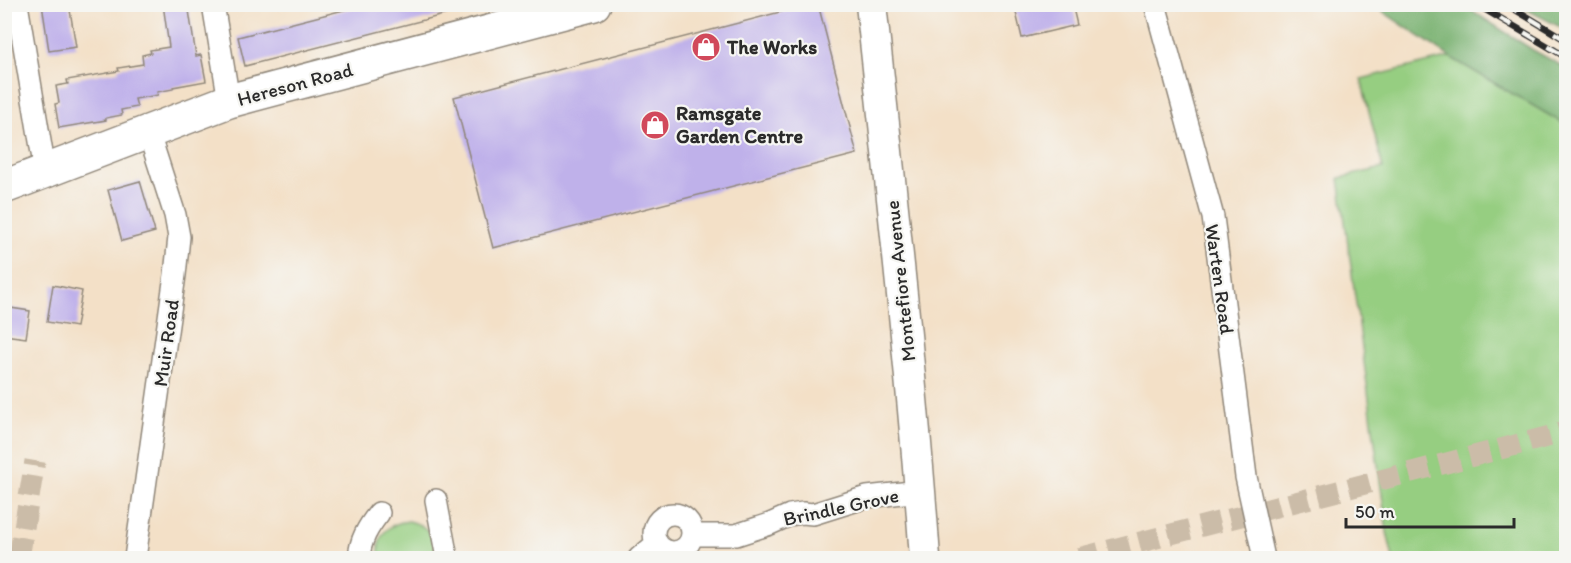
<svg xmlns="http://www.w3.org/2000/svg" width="1571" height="563" font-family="Itim,sans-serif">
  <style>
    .green { fill: #96ce81; stroke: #607c56; stroke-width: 1.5 }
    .forest { fill: #78b16f; stroke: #526e4d; stroke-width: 1.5 }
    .building { fill: #bfb1ea }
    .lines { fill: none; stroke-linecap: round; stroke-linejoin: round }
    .street-tunnel { stroke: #cbbca8; stroke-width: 21; stroke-dasharray: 21 10; stroke-linecap: butt }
    .street-casing { stroke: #8f8679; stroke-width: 24 }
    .secondary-casing { stroke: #8f8679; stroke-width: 33 }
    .primary-casing { stroke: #8f8679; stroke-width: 36 }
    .street { stroke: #fff; stroke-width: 21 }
    .secondary { stroke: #fff; stroke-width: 30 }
    .primary { stroke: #fff; stroke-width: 33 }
    .rail-casing { stroke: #2b2b2b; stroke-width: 7 }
    .rail { stroke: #f6f6f2; stroke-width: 4.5; stroke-dasharray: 14; stroke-linecap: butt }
    .labels { text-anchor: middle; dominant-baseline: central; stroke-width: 4.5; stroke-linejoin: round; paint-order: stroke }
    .poi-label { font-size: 20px; font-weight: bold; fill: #2b2b2b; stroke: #f6f6f2; text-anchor: start }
    .street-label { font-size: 20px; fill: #2b2b2b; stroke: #f6f6f2 }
  </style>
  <rect width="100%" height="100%" fill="#f6f6f2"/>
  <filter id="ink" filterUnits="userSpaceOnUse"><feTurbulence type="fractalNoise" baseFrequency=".0167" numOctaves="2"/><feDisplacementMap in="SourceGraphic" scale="12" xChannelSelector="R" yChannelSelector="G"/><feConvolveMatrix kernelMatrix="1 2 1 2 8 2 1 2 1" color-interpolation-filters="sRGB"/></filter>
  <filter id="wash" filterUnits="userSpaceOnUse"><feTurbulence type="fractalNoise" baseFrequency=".008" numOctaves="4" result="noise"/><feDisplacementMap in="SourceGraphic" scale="24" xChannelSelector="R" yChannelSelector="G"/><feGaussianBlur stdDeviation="1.35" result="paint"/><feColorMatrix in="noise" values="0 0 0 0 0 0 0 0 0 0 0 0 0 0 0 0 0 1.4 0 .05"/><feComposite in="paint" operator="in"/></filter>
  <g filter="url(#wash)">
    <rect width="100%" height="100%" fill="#f3e0c7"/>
    <!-- green -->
    <path class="green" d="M1450,57L1566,125V558H1393L1387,532L1339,178L1383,168L1361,79Z
      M409,521C431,526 434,538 438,558H380C375,537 387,523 409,521Z"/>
    <!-- forest -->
    <path class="forest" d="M1373,5H1463L1533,50L1566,68V125L1450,57Z
      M1518,5H1566V30Z"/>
    <g id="blocks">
      <!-- building -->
      <path class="building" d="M42,4H69L76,47L49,51Z
        M163,4H188L196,56L201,55L206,81L173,87V89L157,92L158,95L135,99L137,107L121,110L122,115L106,118V120L59,128L55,104L59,103L56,86L68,84L67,80L119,71L118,68L143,64L142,55L151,53L150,50L169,47Z
        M367,4H458L459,11L245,66L238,37Z
        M811,4H818L857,154L493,248L454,97Z
        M1014,4H1072L1077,25L1022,38Z
        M140,181L155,232L122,241L108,190Z
        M53,285L82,291L76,327L47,322Z
        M4,307L30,311L26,338L4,335Z"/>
    </g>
  </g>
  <g filter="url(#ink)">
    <use href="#blocks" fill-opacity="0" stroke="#8f8679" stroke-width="1.5"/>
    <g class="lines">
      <!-- street-tunnel -->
      <path class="street-tunnel" d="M19,558L35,461
        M1079,558L1566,432"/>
      <!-- street casing -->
      <g class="street-casing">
        <path id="street" d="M17,4L45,171
          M213,4L229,101
          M1155,4L1213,217L1246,477L1264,558
          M436,500L447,558
          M654 533a19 19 0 1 1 38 0a19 19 0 1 1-38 0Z
          M692,535H736L770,524L790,515L803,513L813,514L867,497L920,491
          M135,558L175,275L179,237L175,215L148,131
          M359,558C360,540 368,527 379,513
          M639,558L656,544"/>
      </g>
      <!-- secondary casing -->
      <g class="secondary-casing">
        <path id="secondary" d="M871,4C891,189 912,373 925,558"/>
      </g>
      <!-- primary casing -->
      <g class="primary-casing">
        <path id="primary" d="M4,187L229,101L594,4"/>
      </g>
      <!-- street -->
      <use href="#street" class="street"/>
      <!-- secondary -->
      <use href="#secondary" class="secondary"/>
      <!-- primary -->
      <use href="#primary" class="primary"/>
      <!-- rail casing -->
      <g class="rail-casing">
        <path id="rail" d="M1476,4L1566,57
          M1506,4L1566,40"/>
      </g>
      <!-- rail -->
      <use href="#rail" class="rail"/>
    </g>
  </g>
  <!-- icons -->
  <defs>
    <g id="shop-disc" transform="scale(1.5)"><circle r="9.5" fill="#d1495b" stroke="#f6f6f2"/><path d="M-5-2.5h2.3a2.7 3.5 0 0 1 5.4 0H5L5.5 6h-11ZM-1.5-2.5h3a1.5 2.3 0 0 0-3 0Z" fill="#fff"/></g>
  </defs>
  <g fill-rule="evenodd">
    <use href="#shop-disc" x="706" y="47"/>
    <use href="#shop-disc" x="655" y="125"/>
  </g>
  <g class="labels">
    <!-- poi labels -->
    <g class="poi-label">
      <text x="727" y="47">The Works</text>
      <text x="676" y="113">Ramsgate<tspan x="676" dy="23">Garden Centre</tspan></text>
    </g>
    <!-- street labels -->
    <g class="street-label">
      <text transform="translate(295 84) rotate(-15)">Hereson Road</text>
      <text transform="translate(1220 279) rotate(82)">Warten Road</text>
      <text transform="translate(900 281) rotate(-96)">Montefiore Avenue</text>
      <text transform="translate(166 343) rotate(-82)">Muir Road</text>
      <text transform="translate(841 507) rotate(-12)">Brindle Grove</text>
    </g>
  </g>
  <!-- margin -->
  <rect width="1571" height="563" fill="none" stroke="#f6f6f2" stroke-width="24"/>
  <!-- scale -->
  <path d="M1346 518v9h168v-9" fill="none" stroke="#2b2b2b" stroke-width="3"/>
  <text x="1355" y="518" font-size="18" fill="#2b2b2b" stroke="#f6f6f2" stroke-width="4.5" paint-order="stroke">50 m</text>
</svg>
